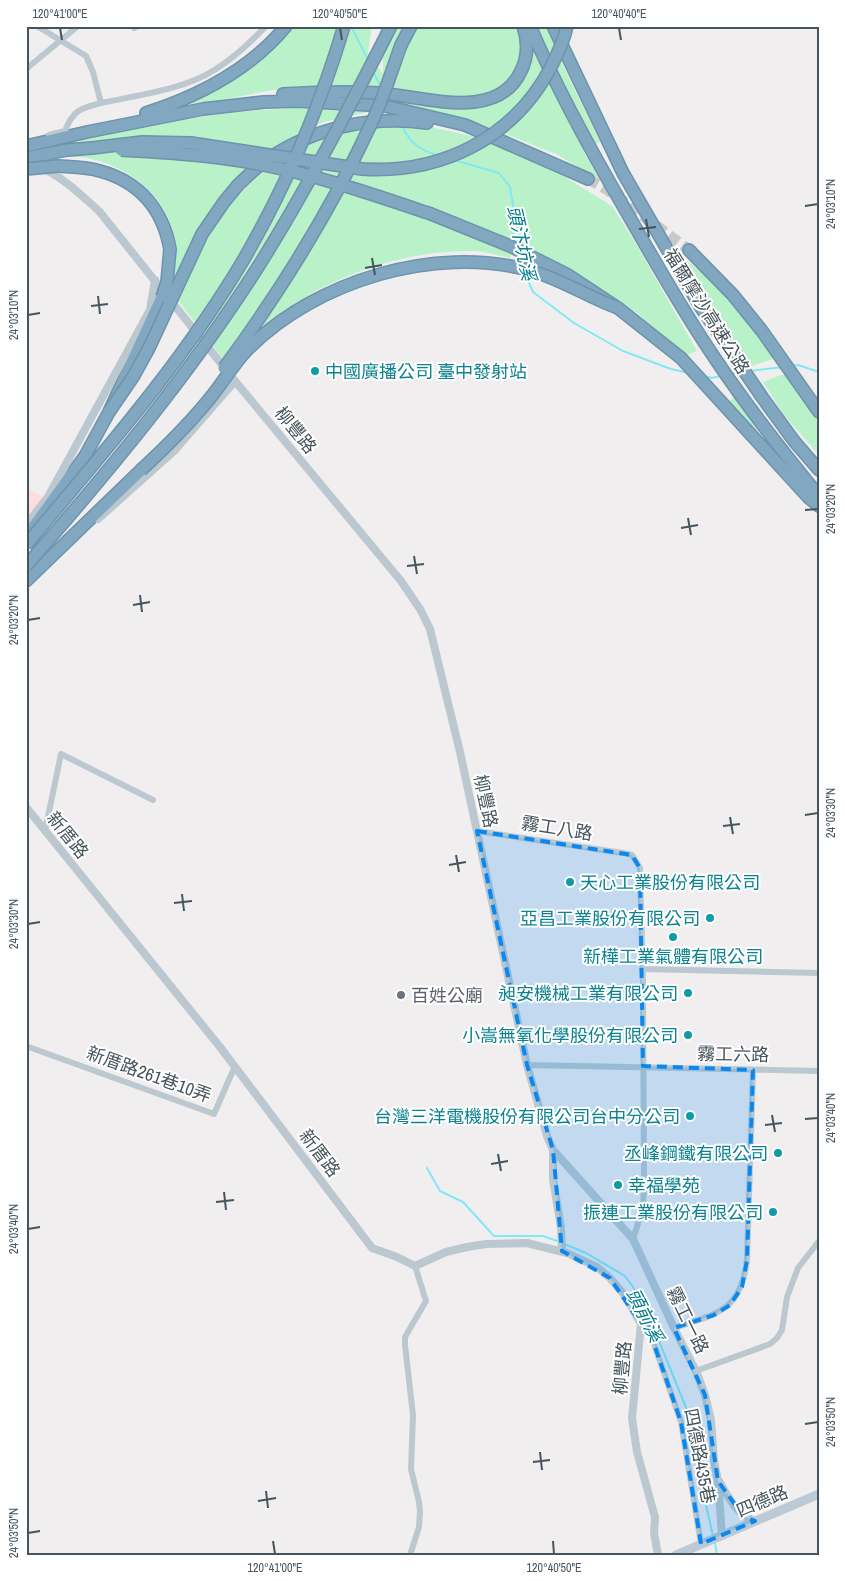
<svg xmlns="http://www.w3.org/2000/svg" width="845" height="1581" font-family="'Archivo Narrow','Noto Sans TC',sans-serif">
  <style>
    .medical { fill: #fdddde }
    .green { fill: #b9f2c9 }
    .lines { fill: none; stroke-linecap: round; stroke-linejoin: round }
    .stream { stroke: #83e8f3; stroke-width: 2 }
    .motorway-tunnel { stroke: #c6c8ca; stroke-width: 11; stroke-dasharray: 11 5.5; stroke-linecap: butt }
    .motorway-casing { stroke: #6d93ad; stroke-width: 14 }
    .minor { stroke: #bbc8cf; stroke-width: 6 }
    .tertiary { stroke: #bbc8cf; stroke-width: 8 }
    .secondary { stroke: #bbcad4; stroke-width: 9 }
    .motorway { stroke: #82a8c1; stroke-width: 11 }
    .motorway-bridge-casing { stroke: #6d93ad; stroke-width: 14; stroke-linecap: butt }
    .motorway-bridge { stroke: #82a8c1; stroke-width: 11 }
    .marked { fill: #0b88ef; fill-opacity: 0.2; stroke: #0b88ef; stroke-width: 4; stroke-dasharray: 10 6; stroke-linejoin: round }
    .ticks { fill: none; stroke: #45555d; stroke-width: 2 }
    .culture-dot { fill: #0f9aa8; stroke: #fff; stroke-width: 2 }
    .worship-dot { fill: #6b7280; stroke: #fff; stroke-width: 2 }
    .labels { text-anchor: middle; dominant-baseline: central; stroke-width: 4; stroke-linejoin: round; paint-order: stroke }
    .street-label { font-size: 18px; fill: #45555d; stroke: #fff }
    .culture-label { font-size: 18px; fill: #0d838f; stroke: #fff; text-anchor: end }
    .worship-label { font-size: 18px; fill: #5b616d; stroke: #fff; text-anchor: start }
    .water-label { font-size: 19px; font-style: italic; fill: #057e8b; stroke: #fff }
    .neatline { fill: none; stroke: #45555d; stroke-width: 2 }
    .ticks-label { font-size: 12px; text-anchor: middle; fill: #45555d }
  </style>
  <rect width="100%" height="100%" fill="#f1eeef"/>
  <!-- medical -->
  <path class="medical" d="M26,488L46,498L26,521Z"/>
  <!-- green -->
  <path class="green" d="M292,26H372L368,52L383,74C384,58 377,39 381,26H547L562,63L600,142L583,151L600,180L556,154L478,123L405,105L365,100L313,97L439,95L393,89L364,88L346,85L305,86L267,91L170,110L288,31Z
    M324,107L358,110L369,112C351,117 330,119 313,126C278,142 250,172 222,197L231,203L262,172L289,151L328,135L366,127L427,126L492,141L562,175L612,206L636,244L697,351L686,355L637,313L590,282L509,238L511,258C499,256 485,251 473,251C411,251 354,268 300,300C286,309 272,317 260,329C249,340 240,355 230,368L177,299L168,291C170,276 175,260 175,246C174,197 121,159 76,157C63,156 50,160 38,162L26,154V144L67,133L71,142C154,122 238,108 324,107Z
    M681,256L701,272L727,297L776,358L752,366L715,314Z
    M781,375H787L819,424V455L784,415L763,382Z
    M734,397L758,431L747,422L729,402Z"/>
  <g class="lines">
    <!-- stream -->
    <path class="stream" d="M351,26L368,60
      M373,71L381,87
      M402,126C410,143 420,150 437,155
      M454,160L499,173L510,187L520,247
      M525,274L533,292L574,323L623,351L671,369L689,373
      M792,366L798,365L819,372
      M750,371L783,367
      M731,374L741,373
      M703,376L712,378L721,376
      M427,1168L440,1191L463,1202L494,1236H543L560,1242
      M564,1244L586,1253L625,1276L633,1287L651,1321L687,1410L700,1478L713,1536
      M715,1543L717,1555"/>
    <!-- motorway-tunnel -->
    <path class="motorway-tunnel" d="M588,179L608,190L689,250"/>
    <!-- motorway casing -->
    <g class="motorway-casing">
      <path id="motorway" d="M530,26C557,90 591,151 626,211C654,260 682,310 714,357C746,405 782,451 819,496
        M553,26L623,173L700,306L762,397L794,441L819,470
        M401,45L411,26
        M283,94C315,92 347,91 379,93C423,96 497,123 521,71C528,57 528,41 523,26
        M146,113C199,96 250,70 286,26
        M26,146L87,132L203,109L264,102L297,101L385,106L465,125L588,179
        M26,158L67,150L92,148
        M58,166C72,167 87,167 100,171C140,182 163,210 170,249
        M238,185C248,176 257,166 268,159C314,128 371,115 427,123
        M431,214L510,246L568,275L618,308L681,358L809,498L819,506
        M689,250L733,295L762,331L819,412
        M27,536L85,456L109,412L162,297
        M26,581L141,470"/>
    </g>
    <!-- minor -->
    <path class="minor" d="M37,26L86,56L93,72L101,103C81,108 73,110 65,131L49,135
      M133,26L134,28L138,26
      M26,69L78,26
      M101,103C138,95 184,90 216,69C235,57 251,42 266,26
      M45,831L61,754L153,800
      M477,831L623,853L632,855L640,868L643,984L644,1186L643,1208L633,1239
      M642,969L819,973
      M26,1046L214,1114L235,1066
      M527,1065L819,1071
      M641,1324H647L681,1422L701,1544
      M674,1328C717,1314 741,1311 747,1260L753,1070
      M696,1371L770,1344L777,1338L782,1330L787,1297L798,1268L819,1241
      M410,1555L419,1527L420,1511L419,1502L411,1469L413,1415L405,1345V1337L426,1301L415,1266"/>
    <!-- tertiary -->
    <path class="tertiary" d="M42,168C64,178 81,195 99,211L235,381L401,581L420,609L430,629L460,752L527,1065L547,1136L553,1150V1179L561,1228L562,1251
      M98,519L174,451L235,381
      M26,525L48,497L150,310L155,280
      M26,807L220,1047L372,1248L397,1257L415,1266L446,1252L467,1247L486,1244L527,1243L567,1253L597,1267L610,1278L626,1297L641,1324L632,1418L637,1452L655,1517L654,1533L658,1555
      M553,1150L633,1239L674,1328L696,1371L705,1395L711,1420L714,1460L718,1481L722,1536
      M719,1481C729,1498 736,1514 755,1521"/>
    <!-- secondary -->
    <path class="secondary" d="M676,1555L819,1494"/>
    <!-- motorway -->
    <use href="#motorway" class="motorway"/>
    <!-- motorway-bridge casing -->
    <g class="motorway-bridge-casing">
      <path id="motorway-bridge" d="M92,148L142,142L191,143L362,169C441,174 512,139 550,69C557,55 564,41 567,26
        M121,150C167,153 213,155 258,164C317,175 374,195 431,214
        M26,169L58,166
        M162,297L167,282L170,249
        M224,368C280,292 333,206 373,120C384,96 392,70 401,45
        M109,412L133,377L149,348L202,234L224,202L238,185
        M141,470C166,447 190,423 211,397C224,381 234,363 248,349C316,281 434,245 528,270C560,278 587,297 618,308
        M26,545C103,453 183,362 244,259C286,186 320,107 344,26
        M26,566C109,471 190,374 258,267C307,189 349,109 391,26"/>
    </g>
    <!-- motorway-bridge -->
    <use href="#motorway-bridge" class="motorway-bridge"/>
  </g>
  <!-- marked area -->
  <path class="marked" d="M477,831L632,855L640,868L643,1066L753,1070L747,1260L742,1287L730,1305L714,1315L674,1328L705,1395L718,1481L744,1517L755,1521L701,1544L681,1422L647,1324H641L610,1278L562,1251L553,1150L527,1065Z"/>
  <!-- ticks -->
  <path class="ticks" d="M60,28L62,40M340,28L342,40M619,28L621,40M805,206L818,204M646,219L649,237M639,229L656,227M372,258L375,275M365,268L382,265M98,296L100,314M91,306L108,304M28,315L40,313M805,510L818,509M688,518L691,535M681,528L698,525M414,556L417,574M407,566L424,564M140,595L142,612M133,605L150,602M28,620L40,618M805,815L818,813M730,817L733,834M723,826L740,824M456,855L459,872M449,865L466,862M182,894L184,911M174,903L192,901M28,924L40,922M772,1115L775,1132M805,1119L818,1118M765,1125L782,1123M498,1154L501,1171M491,1164L508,1161M224,1192L226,1210M216,1202L234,1200M28,1229L40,1227M805,1424L818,1422M540,1452L542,1470M533,1462L550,1460M266,1491L268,1508M258,1501L276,1498M28,1533L40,1531M273,1541L275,1554M553,1541L554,1554"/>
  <!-- markers -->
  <g class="culture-dot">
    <circle cx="315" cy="371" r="5"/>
    <circle cx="570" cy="882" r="5"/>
    <circle cx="710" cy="918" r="5"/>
    <circle cx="673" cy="937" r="5"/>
    <circle cx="688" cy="993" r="5"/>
    <circle cx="688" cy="1035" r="5"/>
    <circle cx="690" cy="1116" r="5"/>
    <circle cx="778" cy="1153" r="5"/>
    <circle cx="618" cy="1185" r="5"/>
    <circle cx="773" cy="1212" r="5"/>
  </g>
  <circle class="worship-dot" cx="401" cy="995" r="5"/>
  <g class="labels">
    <!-- street labels -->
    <g class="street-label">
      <text transform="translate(707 311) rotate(58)">福爾摩沙高速公路</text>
      <text transform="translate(296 430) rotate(51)">柳豐路</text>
      <text transform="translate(486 801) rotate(78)">柳豐路</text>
      <text transform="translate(557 828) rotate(9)">霧工八路</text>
      <text transform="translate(68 835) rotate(51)">新厝路</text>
      <text transform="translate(733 1054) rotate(1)">霧工六路</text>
      <text transform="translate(149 1074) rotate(20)">新厝路261巷10弄</text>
      <text transform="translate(320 1153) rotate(53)">新厝路</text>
      <text transform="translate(688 1320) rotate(64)">霧工一路</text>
      <text transform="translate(622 1368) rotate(-85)">柳豐路</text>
      <text transform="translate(700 1456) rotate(79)">四德路435巷</text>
      <text transform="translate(762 1501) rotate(-23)">四德路</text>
    </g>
    <!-- culture labels -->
    <g class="culture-label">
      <text x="325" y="371" text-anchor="start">中國廣播公司 臺中發射站</text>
      <text x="580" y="882" text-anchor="start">天心工業股份有限公司</text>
      <text x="700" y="918">亞昌工業股份有限公司</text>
      <text x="673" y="956" text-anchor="middle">新樺工業氣體有限公司</text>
      <text x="678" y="993">昶安機械工業有限公司</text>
      <text x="678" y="1035">小嵩無氧化學股份有限公司</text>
      <text x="680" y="1116">台灣三洋電機股份有限公司台中分公司</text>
      <text x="768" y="1153">丞峰鋼鐵有限公司</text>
      <text x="628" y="1185" text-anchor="start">幸福學苑</text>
      <text x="763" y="1212">振連工業股份有限公司</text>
    </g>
    <!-- worship labels -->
    <g class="worship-label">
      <text x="411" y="995">百姓公廟</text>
    </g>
    <!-- water labels -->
    <g class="water-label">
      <text transform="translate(522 243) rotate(78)">頭汴坑溪</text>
      <text transform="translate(645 1315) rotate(63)">頭前溪</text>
    </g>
  </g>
  <!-- border -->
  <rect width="845" height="1581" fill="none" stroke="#ffffff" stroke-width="55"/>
  <rect x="28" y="28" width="790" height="1526" class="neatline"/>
  <g class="ticks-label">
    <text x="60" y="18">120°41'00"E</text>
    <text x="340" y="18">120°40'50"E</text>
    <text x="619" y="18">120°40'40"E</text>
    <text transform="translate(831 204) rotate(-90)" y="4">24°03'10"N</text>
    <text transform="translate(14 315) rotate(-90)" y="4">24°03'10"N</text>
    <text transform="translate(831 509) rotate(-90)" y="4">24°03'20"N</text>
    <text transform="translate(14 620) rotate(-90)" y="4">24°03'20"N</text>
    <text transform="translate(831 813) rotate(-90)" y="4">24°03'30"N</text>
    <text transform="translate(14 924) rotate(-90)" y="4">24°03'30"N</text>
    <text transform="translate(831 1118) rotate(-90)" y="4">24°03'40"N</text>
    <text transform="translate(14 1229) rotate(-90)" y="4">24°03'40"N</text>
    <text transform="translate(831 1422) rotate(-90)" y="4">24°03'50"N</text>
    <text transform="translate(14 1533) rotate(-90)" y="4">24°03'50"N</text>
    <text x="275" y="1572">120°41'00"E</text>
    <text x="554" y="1572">120°40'50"E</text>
  </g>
</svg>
